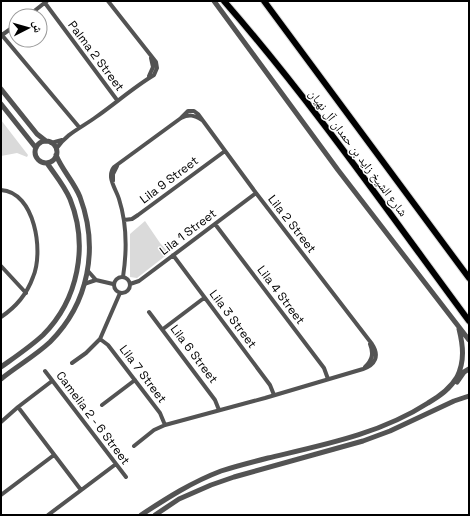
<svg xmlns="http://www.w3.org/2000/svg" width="470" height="516" font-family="'Space Grotesk','Noto Naskh Arabic',sans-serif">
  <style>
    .green { fill: #dadada }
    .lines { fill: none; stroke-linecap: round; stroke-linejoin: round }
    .primary-casing { stroke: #dbdbdb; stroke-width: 8 }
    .minor { stroke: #535353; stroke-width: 4 }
    .tertiary { stroke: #535353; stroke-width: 5 }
    .primary { stroke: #000; stroke-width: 6 }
    .labels { text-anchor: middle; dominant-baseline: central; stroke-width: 3; stroke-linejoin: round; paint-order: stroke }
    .street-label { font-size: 12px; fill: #000; stroke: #fff }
  </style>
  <rect width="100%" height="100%" fill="#fff"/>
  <!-- green -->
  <path class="green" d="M1,120L28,155L27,157L17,153L1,156Z
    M145,221L160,243L169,253L137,278L130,277V234Z"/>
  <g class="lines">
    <!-- primary casing -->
    <g class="primary-casing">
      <path id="primary" d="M224,1C312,102 389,213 469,321
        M264,1L469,278"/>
    </g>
    <!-- minor -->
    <path class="minor" d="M45,3L117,100
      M28,16L47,1
      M1,34L79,127
      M2,35L16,25
      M149,76L153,67L151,58
      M51,143L62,140
      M56,149C67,133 81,128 96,117C116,103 134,87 154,75L157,68L156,62L108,1
      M113,181V174L117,166
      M1,190C35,192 44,252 33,277C27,294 16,307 1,317
      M124,220L132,219L138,215L225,151
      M215,224L324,368L328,379
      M173,255L270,385L274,395
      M1,266L26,293
      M88,271L96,280
      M114 285a8 8 0 1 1 16 0a8 8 0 1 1-16 0Z
      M123,277C127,251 127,224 119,199C116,189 106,177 114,167L181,118C189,114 194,115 202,120
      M84,284L96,280L113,284
      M130,284L139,281L256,193
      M149,312L215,400L219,410
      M163,329L204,298
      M100,339L108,345L160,413L165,425
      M72,363L86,353L100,339L120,293
      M365,367C372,360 374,354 370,344
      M45,371L126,477
      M102,405L135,380
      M18,407L81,490
      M1,422L18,407L52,381
      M134,446L154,430L165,425L265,398L363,369C375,365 380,356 372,344L256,193L198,114L194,111H188L181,118
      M1,495L54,455
      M48,515L116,464"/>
    <!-- tertiary -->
    <path class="tertiary" d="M214,1L338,170L469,340
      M1,89L37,134L46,141
      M1,104L36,148
      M35 152a11 11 0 1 1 22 0a11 11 0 1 1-22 0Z
      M1,367C15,357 30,347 43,335C78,300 89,246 70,199C64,185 55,175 47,163
      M1,379C17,366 35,356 50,342C89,303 99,248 80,197C74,182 62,170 56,155
      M457,382L464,372L469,369
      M141,515C167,498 192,482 221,471C236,466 252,462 268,458C323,445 380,434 428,403C440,396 450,389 457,377C465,361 463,345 459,329
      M155,515L179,499L211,485L234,477L363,441L390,431L454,401L469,396"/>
    <!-- primary -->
    <use href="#primary" class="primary"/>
  </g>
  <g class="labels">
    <!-- street labels -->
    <g class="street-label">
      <text transform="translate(96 56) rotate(53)">Palma 2 Street</text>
      <text transform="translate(358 153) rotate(53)">شارع الشيخ زايد بن حمدان آل نهيان</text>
      <text transform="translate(169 180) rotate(-37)">Lila 9 Street</text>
      <text transform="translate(292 224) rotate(52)">Lila 2 Street</text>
      <text transform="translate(188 232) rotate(-37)">Lila 1 Street</text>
      <text transform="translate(281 295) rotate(53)">Lila 4 Street</text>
      <text transform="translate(233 319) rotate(53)">Lila 3 Street</text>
      <text transform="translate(194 354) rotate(53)">Lila 6 Street</text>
      <text transform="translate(143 374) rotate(53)">Lila 7 Street</text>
      <text transform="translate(93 418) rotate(53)">Camelia 2 - 6 Street</text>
    </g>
  </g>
  <!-- border -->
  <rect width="470" height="516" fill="none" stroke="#000000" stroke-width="4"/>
  <!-- north arrow -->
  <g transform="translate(28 28) rotate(84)"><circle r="19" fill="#ffffff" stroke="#999999"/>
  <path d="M0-3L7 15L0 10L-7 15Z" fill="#000000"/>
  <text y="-6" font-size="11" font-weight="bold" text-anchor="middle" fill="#000000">ش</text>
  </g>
</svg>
